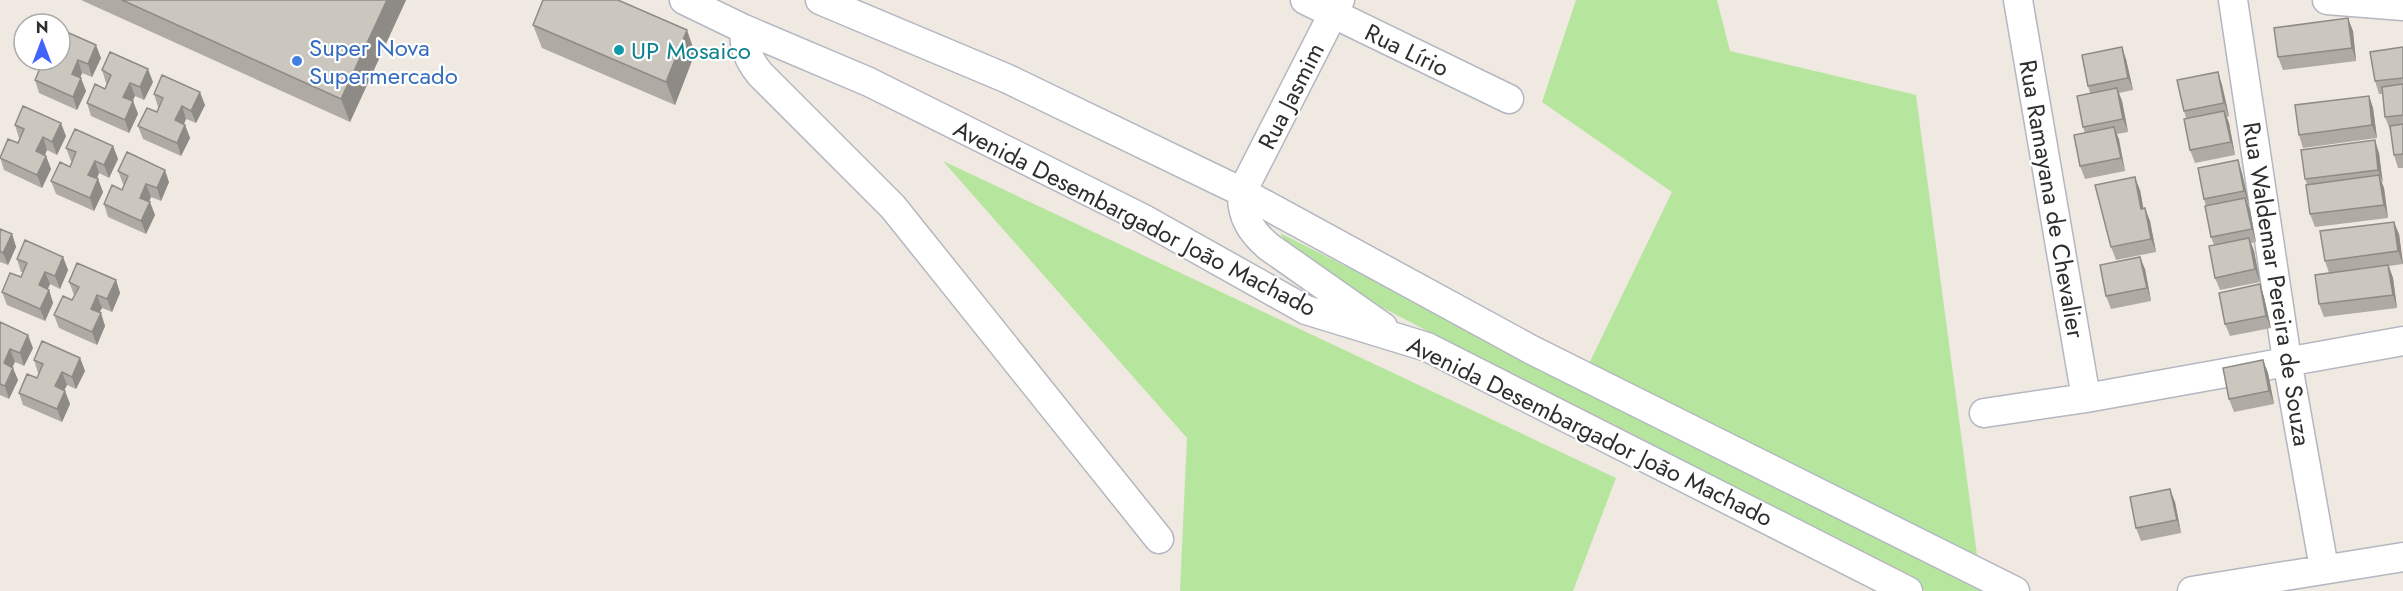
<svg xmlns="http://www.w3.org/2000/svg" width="2403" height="591" font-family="Jost,sans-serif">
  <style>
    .green { fill: #b6e59e }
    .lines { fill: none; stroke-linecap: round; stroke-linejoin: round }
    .minor-casing { stroke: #b4b7c1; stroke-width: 31 }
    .minor { stroke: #fff; stroke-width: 28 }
    .wall { fill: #afaba4 }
    .shaded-wall { fill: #8e8b86 }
    .building { fill: #cbc7bf; stroke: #8e8b86; stroke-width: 1.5 }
    .culture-dot { fill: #0f9aa8; stroke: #fff; stroke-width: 2 }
    .shop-dot { fill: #3f7fe0; stroke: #fff; stroke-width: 2 }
    .labels { text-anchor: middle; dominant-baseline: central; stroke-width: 4.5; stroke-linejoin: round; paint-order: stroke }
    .shop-label { font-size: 24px; fill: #366cbe; stroke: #fff; text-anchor: start }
    .culture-label { font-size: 24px; fill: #0d838f; stroke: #fff; text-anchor: start }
    .street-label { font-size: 24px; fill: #2e2e2e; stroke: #fff }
  </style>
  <rect width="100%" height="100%" fill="#efe9e1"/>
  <!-- green -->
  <path class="green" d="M1576,0H1717L1730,51L1916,95L1977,555L1585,372L1672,192L1542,102Z
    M943,161L1616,478L1573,591H1180L1187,438Z
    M1280,233L1988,591H1925L1299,264Z"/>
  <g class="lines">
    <!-- minor casing -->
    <g class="minor-casing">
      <path id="minor" d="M684,0L744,29L869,82L1142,218L1306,310L1427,347L1908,591
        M820,0L1008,79L1242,192L1530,349L2015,591
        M1305,0L1509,99
        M1340,0L1242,192C1241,216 1251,232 1269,247L1383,327
        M2018,0L2086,398
        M2233,0L2287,360L2324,568
        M2327,0L2403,6
        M744,29C744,48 748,59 760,74L893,207L1159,539
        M1984,413L2086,398L2403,341
        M2192,591L2403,557"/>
    </g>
    <!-- minor -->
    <use href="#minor" class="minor"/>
  </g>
  <!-- wall -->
  <path class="wall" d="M81,0H406L350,122Z
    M533,25L695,53L675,105L542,48Z
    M2353,31L2356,61L2283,70L2278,57Z
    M2403,47V168H2398L2394,155L2390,130L2385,117L2383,94H2379L2375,81Z
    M101,58L92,77L82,73L80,78L86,91L77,110L39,93L35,80L53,66L56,60H54Z
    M2126,59L2133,90L2119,93L2122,101L2128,132L2117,134L2125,171L2085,179L2080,166L2085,133L2083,127L2090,93L2088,86Z
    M102,70L153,82L144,100L135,96L132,101H133L138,114L129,133L91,116L87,103L105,89L107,84L106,83Z
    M2218,72L2222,85L2229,116L2227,117L2229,123L2235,155L2195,163L2190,150L2186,118L2184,111Z
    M154,94L205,105L196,123L186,119L184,124L185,125L190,138L181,156L143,139L138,126L157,112L159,107H158Z
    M2369,96L2373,108L2377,138L2303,148L2299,135Z
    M15,125L66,136L57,155L47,150L45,155L46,156L51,169L42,188L4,170L0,157L18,143L20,138H19Z
    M113,146L118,159L109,178L99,173L97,179H98L103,192L94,211L56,194L51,181L70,167L72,161H71L66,148Z
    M2379,153L2382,183L2384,188L2388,218L2315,227L2310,214L2307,184L2305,179Z
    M2238,160L2242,173L2249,204H2248L2250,210L2256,242L2251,243L2254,251L2260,282L2220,290L2215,278L2214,245L2211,237L2206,206L2204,199Z
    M118,171L169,182L161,201L151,197L149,202L155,215L146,234L108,217L104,204L122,190L124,184H123Z
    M2140,190L2143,208L2150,221L2156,252L2116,260L2111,247Z
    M0,229L12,234L16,247L8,265L0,262Z
    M2399,234L2403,264L2389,266L2393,278L2397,308L2324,317L2319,304L2329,273L2325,261Z
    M63,257L68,270L60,289L50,284L48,289L49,290L53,303L45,321L7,305L2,292L21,277L23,272H21L17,259Z
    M2145,269L2151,301L2111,309L2106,296Z
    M116,280L120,293L112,312L102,308L99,313L105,326L97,345L59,328L54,315L72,300L75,295H74L69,282Z
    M2260,284L2264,297L2271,328L2230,336L2225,324Z
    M0,322L33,348L24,366L15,362L12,367L18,380L9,399L0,395Z
    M80,358L85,371L76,389L67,385L64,390L65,391L70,404L62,422L23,405L19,393L37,378L39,373H38L34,360Z
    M2263,360L2268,373L2274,404L2234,412L2229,399Z
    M2175,502L2181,533L2141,541L2136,528Z"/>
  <!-- shaded-wall -->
  <path class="shaded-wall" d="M387,0H406L350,122L341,99Z
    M2348,18L2353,31L2356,61L2352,48Z
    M687,30L695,53L675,105L666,82Z
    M96,45L101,58L92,77L88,64Z
    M2122,47L2126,59L2133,90L2128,78Z
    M78,60L82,73L76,87L72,74Z
    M148,69L153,82L144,100L140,87Z
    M2218,72L2222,85L2229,116L2224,103Z
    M81,78L86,91L77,110L73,97Z
    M130,83L135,96L128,110L123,97Z
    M2117,88L2122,101L2128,132L2123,119Z
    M200,92L205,105L196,123L191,111Z
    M2369,96L2373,108L2377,138L2372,125Z
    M133,101L138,114L129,133L125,120Z
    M182,106L186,119L180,133L175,120Z
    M2224,111L2229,123L2235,155L2231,142Z
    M61,123L66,136L57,155L52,142Z
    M185,125L190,138L181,156L177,143Z
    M2114,127L2119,139L2125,171L2121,158Z
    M43,137L47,150L41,164L36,151Z
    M2375,140L2379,153L2383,183L2378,170Z
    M113,146L118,159L109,178L104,165Z
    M46,156L51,169L42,188L37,175Z
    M2238,160L2242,173L2249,204L2244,191Z
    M95,161L99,173L93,188L88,175Z
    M165,170L169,182L161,201L157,188Z
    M2379,175L2384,188L2388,218L2384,205Z
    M2135,177L2140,190L2146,222L2141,209Z
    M98,179L103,192L94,211L90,198Z
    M146,184L151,197L145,211L140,198Z
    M2245,198L2250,210L2256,242L2252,229Z
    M150,202L155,215L146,234L141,221Z
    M2145,208L2150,221L2156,252L2151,239Z
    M2394,222L2399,234L2403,264L2398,251Z
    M12,234L16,247L8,265L3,253Z
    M2249,238L2254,251L2260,282L2255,269Z
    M63,257L68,270L60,289L55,276Z
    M2140,257L2145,269L2151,301L2147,288Z
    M2388,265L2393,278L2397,308L2393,295Z
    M45,272L50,284L43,298L39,285Z
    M116,280L120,293L112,312L107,299Z
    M2260,284L2264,297L2271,328L2266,316Z
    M49,290L53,303L45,321L40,309Z
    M97,295L102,308L95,321L91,309Z
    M101,313L105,326L97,345L92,332Z
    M28,335L33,348L24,366L20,353Z
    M10,349L15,362L8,376L4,363Z
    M80,358L85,371L76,389L72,377Z
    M2263,360L2268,373L2274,404L2269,391Z
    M13,368L18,380L9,399L5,386Z
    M62,372L67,385L60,399L55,386Z
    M65,391L70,404L62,422L57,409Z
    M2170,489L2175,502L2181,533L2177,520Z"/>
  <!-- building -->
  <path class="building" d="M122,0H387L341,99Z
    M543,0H618L687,30L666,82L533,25Z
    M2348,18L2352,48L2278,57L2274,28Z
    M60,29L96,45L88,64L78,60L72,74L81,78L73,97L35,80L43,61L53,66L56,60H60Z
    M2122,47L2128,78L2088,86L2082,55Z
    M2403,47V78L2375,81L2370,52Z
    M110,52L148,69L140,87L130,83L123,97L133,101L125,120L87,103L95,84L105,89L111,75L102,70Z
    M2218,72L2224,103L2184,111L2177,80Z
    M162,75L200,92L191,111L182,106L175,120L185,125L177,143L138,126L147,108L157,112L163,98L154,94Z
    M2403,84V115L2385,117L2382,87Z
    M2117,88L2123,119L2083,127L2077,96Z
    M2369,96L2372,125L2299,135L2295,105Z
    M23,106L61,123L52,142L43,137L36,151L46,156L37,175L0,158L8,139L18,143L24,129L15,125Z
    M2224,111L2231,142L2190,150L2184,119Z
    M2403,124V154L2394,155L2390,126Z
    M2114,127L2121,158L2080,166L2074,135Z
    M75,129L113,146L104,165L95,161L88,175L98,179L90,198L51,181L60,162L70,167L76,152L66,148Z
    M2375,140L2378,170L2305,179L2301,150Z
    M127,152L165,170L157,188L146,184L140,198L150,202L141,221L104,204L112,185L122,190L128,176L118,171Z
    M2238,160L2244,191L2204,199L2198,168Z
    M2379,175L2384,205L2310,214L2306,185Z
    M2135,177L2141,209L2145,208L2151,239L2111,247L2095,185Z
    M2245,198L2252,229L2211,237L2205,206Z
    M2394,222L2398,251L2325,261L2320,231Z
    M0,229L12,234L3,253L0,251Z
    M2249,238L2255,269L2215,278L2209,246Z
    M25,240L63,257L55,276L45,272L39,285L49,290L40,309L2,292L10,273L21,277L27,263L17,259Z
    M2140,257L2147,288L2106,296L2100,265Z
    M77,263L116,280L107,299L97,295L91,309L101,313L92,332L54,315L63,296L72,300L79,287L69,282Z
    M2388,265L2393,295L2319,304L2315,275Z
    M2260,284L2266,316L2225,324L2219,293Z
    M0,322L28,335L20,353L10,349L4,363L13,368L5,386L0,384Z
    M42,341L80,358L72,377L62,372L55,386L65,391L57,409L19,393L27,374L37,378L43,364L34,360Z
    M2263,360L2269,391L2229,399L2223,368Z
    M2170,489L2177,520L2136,528L2130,497Z"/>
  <!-- markers -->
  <circle class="culture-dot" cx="619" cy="50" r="6"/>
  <circle class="shop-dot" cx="297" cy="61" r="6"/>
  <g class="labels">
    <!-- shop labels -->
    <g class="shop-label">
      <text x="309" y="47">Super Nova<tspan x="309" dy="28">Supermercado</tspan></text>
    </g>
    <!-- culture labels -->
    <g class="culture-label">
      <text x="631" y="50">UP Mosaico</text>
    </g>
    <!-- street labels -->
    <g class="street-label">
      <text transform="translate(1407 50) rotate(26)">Rua Lírio</text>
      <text transform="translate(1291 96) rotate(-63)">Rua Jasmim</text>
      <text transform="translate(2052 199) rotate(80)">Rua Ramayana de Chevalier</text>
      <text transform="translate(1135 218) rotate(27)">Avenida Desembargador João Machado</text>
      <text transform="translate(2277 284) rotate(81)">Rua Waldemar Pereira de Souza</text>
      <text transform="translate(1590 431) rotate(26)">Avenida Desembargador João Machado</text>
    </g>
  </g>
  <!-- north arrow -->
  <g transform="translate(42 42)"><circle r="28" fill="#ffffff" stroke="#ababab" stroke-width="1.5"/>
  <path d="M0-4.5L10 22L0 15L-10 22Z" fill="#4264fb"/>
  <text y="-9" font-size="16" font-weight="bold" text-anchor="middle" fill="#2e2e2e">N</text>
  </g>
</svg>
